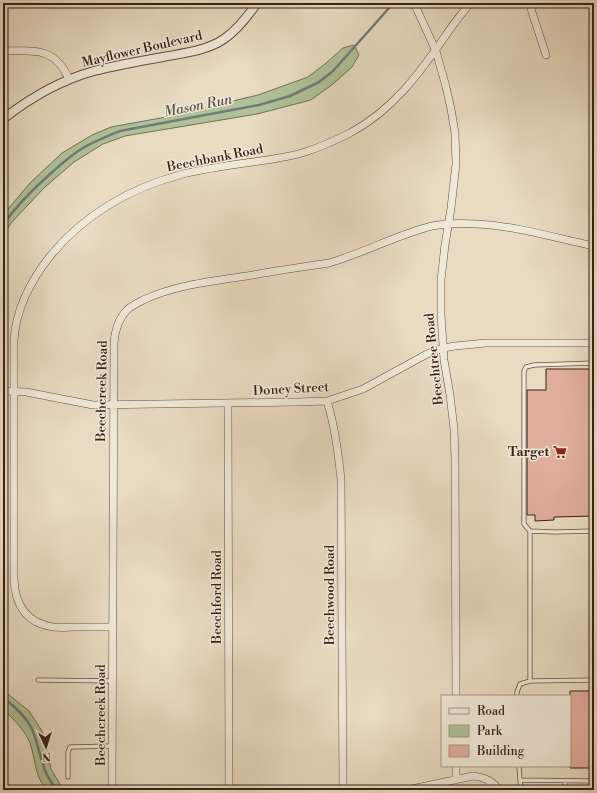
<svg xmlns="http://www.w3.org/2000/svg" width="597" height="793" font-family="'Libre Bodoni',serif">
  <style>
    .green { fill: #afc198; stroke: #737057 }
    .lines { fill: none; stroke-linecap: round; stroke-linejoin: round }
    .stream { stroke: #737b7a; stroke-width: 2.5 }
    .building { fill: #e0ae9c; stroke: #372016 }
    .service-casing { stroke: #634f41; stroke-width: 5 }
    .minor-casing { stroke: #634f41; stroke-width: 8 }
    .tertiary-casing { stroke: #634f41; stroke-width: 10 }
    .service { stroke: #f0e8d7; stroke-width: 3.5 }
    .minor { stroke: #f0e8d7; stroke-width: 7 }
    .tertiary { stroke: #f0e8d7; stroke-width: 8 }
    .labels { text-anchor: middle; dominant-baseline: central; stroke-width: 3; stroke-linejoin: round; paint-order: stroke }
    .street-label { font-size: 13px; fill: #372016; stroke: #f0e8d7 }
    .poi-label { font-size: 13px; font-weight: bold; fill: #372016; stroke: #f0e8d7; text-anchor: end }
    .water-label { font-size: 14px; font-style: italic; fill: #554e48; stroke: #f0e8d7 }
  </style>
  <rect width="100%" height="100%" fill="#e8dbc2"/>
  <filter id="stains"><feTurbulence type="fractalNoise" baseFrequency=".005" numOctaves="4"/><feColorMatrix values="0 0 0 0 .2 0 0 0 0 .09 0 0 0 0 .02 0 0 0 .5 -.17"/></filter>
  <radialGradient id="worn" r=".72"><stop offset=".6" stop-color="#630" stop-opacity="0"/><stop offset="1" stop-color="#630" stop-opacity=".3"/></radialGradient>
  <!-- green -->
  <path class="green" d="M354,45L359,55L352,67L333,84L311,100L257,114L125,136L103,144L74,162L44,188L11,223L3,235V215L30,183L62,153L92,135L111,127L166,117L258,95L308,77L325,64L343,48Z
    M3,690L29,711L42,731L47,748L51,769L61,786L65,790H47C34,776 36,760 30,743C25,730 13,719 3,709Z"/>
  <g class="lines">
    <!-- stream -->
    <path class="stream" d="M3,225C16,206 32,190 49,175C60,165 71,155 83,148C95,141 108,136 120,131L259,105L290,96L319,82L333,71L382,16L393,3
      M3,697C13,706 25,715 31,727C41,748 40,773 58,790"/>
  </g>
  <!-- building -->
  <path class="building" d="M546,369H594V516L554,517V520L535,521V515H527V390H546Z
    M570,691H594V768H570Z"/>
  <g class="lines">
    <!-- service casing -->
    <g class="service-casing">
      <path id="service" d="M594,363L534,365L526,367L524,371V524L530,531L555,532L594,531
        M530,531V681L594,680
        M38,680L113,681
        M517,696V692L520,684L530,681
        M519,766L520,780
        M68,777V752L70,747L112,746
        M565,781V790
        M521,790L520,780L594,781"/>
    </g>
    <!-- minor casing -->
    <g class="minor-casing">
      <path id="minor" d="M414,3L436,51L446,87L451,109L455,133L456,164L451,208L445,245L441,280V315L444,360L450,395L454,429L455,459L456,696
        M530,3L532,12L546,55
        M3,51C34,51 54,46 69,79
        M3,391L26,392L93,405L297,402L327,401L363,389L427,354L443,348L455,346L486,343H594
        M327,401C335,427 338,452 341,479L343,790
        M228,403L229,790
        M113,627C100,627 88,627 75,627C68,627 61,628 53,627C26,623 15,605 14,579V340C16,308 31,280 51,255C86,213 130,188 183,174C210,167 239,164 267,160C279,158 293,156 305,152C321,147 336,140 350,133C393,110 419,74 446,35C453,24 462,14 470,3
        M456,766V779
        M112,790L114,343C115,331 118,319 127,310C131,306 138,303 143,300C175,285 212,281 247,276C274,271 301,267 329,263C364,253 396,235 432,226C447,223 462,223 477,224C517,226 555,238 594,246
        M407,790L473,776C484,777 493,781 499,790"/>
    </g>
    <!-- tertiary casing -->
    <g class="tertiary-casing">
      <path id="tertiary" d="M3,119C30,98 61,80 94,71C117,65 140,61 163,57C184,53 206,51 224,39C237,30 248,16 257,3"/>
    </g>
    <!-- service -->
    <use href="#service" class="service"/>
    <!-- minor -->
    <use href="#minor" class="minor"/>
    <!-- tertiary -->
    <use href="#tertiary" class="tertiary"/>
  </g>
  <!-- icons -->
  <defs>
    <g id="supermarket-bare" transform="scale(1.08)"><path d="M-6-5.5h2.5l.6 2H6L4.5 2H-2.5L-4.4-4H-6ZM-1.5 3.2a1.3 1.3 0 1 0 .1 0ZM3 3.2a1.3 1.3 0 1 0 .1 0Z" fill="#8f2418" stroke="#f0e8d7" stroke-width="2.5" paint-order="stroke"/></g>
  </defs>
  <g fill-rule="evenodd">
    <use href="#supermarket-bare" x="560" y="452"/>
  </g>
  <g class="labels">
    <!-- street labels -->
    <g class="street-label">
      <text transform="translate(142 49) rotate(-13)">Mayflower Boulevard</text>
      <text transform="translate(215 158) rotate(-11)">Beechbank Road</text>
      <text transform="translate(434 359) rotate(-96)">Beechtree Road</text>
      <text transform="translate(291 389) rotate(-3)">Doney Street</text>
      <text transform="translate(102 391) rotate(-89)">Beechcreek Road</text>
      <text transform="translate(330 595) rotate(-90)">Beechwood Road</text>
      <text transform="translate(217 597) rotate(-90)">Beechford Road</text>
      <text transform="translate(101 715) rotate(-90)">Beechcreek Road</text>
    </g>
    <!-- poi labels -->
    <g class="poi-label">
      <text x="549" y="452">Target</text>
    </g>
    <!-- water labels -->
    <g class="water-label">
      <text transform="translate(198 106) rotate(-11)">Mason Run</text>
    </g>
  </g>
  <!-- margin -->
  <rect width="597" height="793" fill="none" stroke="#e8dbc2" stroke-width="16"/>
  <rect x="4" y="4" width="589" height="785" fill="none" stroke="#372016" stroke-width="2"/>
  <rect x="8" y="8" width="581" height="777" fill="none" stroke="#372016"/>
  <!-- legend -->
  <rect x="441" y="695" width="130" height="72" fill="#f0e8d7" stroke="#a6988a"/>
  <rect x="449" y="708" width="20" height="6" fill="#f0e8d7" stroke="#a6988a"/>
  <text x="477" y="715" font-size="12" fill="#372016">Road</text>
  <rect x="449" y="725" width="20" height="12" fill="#afc198" stroke="#a6988a"/>
  <text x="477" y="735" font-size="12" fill="#372016">Park</text>
  <rect x="449" y="745" width="20" height="12" fill="#e0ae9c" stroke="#a6988a"/>
  <text x="477" y="755" font-size="12" fill="#372016">Building</text>
  <!-- north arrow -->
  <g transform="translate(46 747) rotate(176)" stroke="#f0e8d7" stroke-width="3" paint-order="stroke">
  <path d="M0-3L7 15L0 10L-7 15Z" fill="#372016"/>
  <text y="-6" font-size="11" font-weight="bold" text-anchor="middle" fill="#372016">N</text>
  </g>
  <rect width="100%" height="100%" filter="url(#stains)"/>
  <rect width="100%" height="100%" fill="url(#worn)"/>
</svg>
